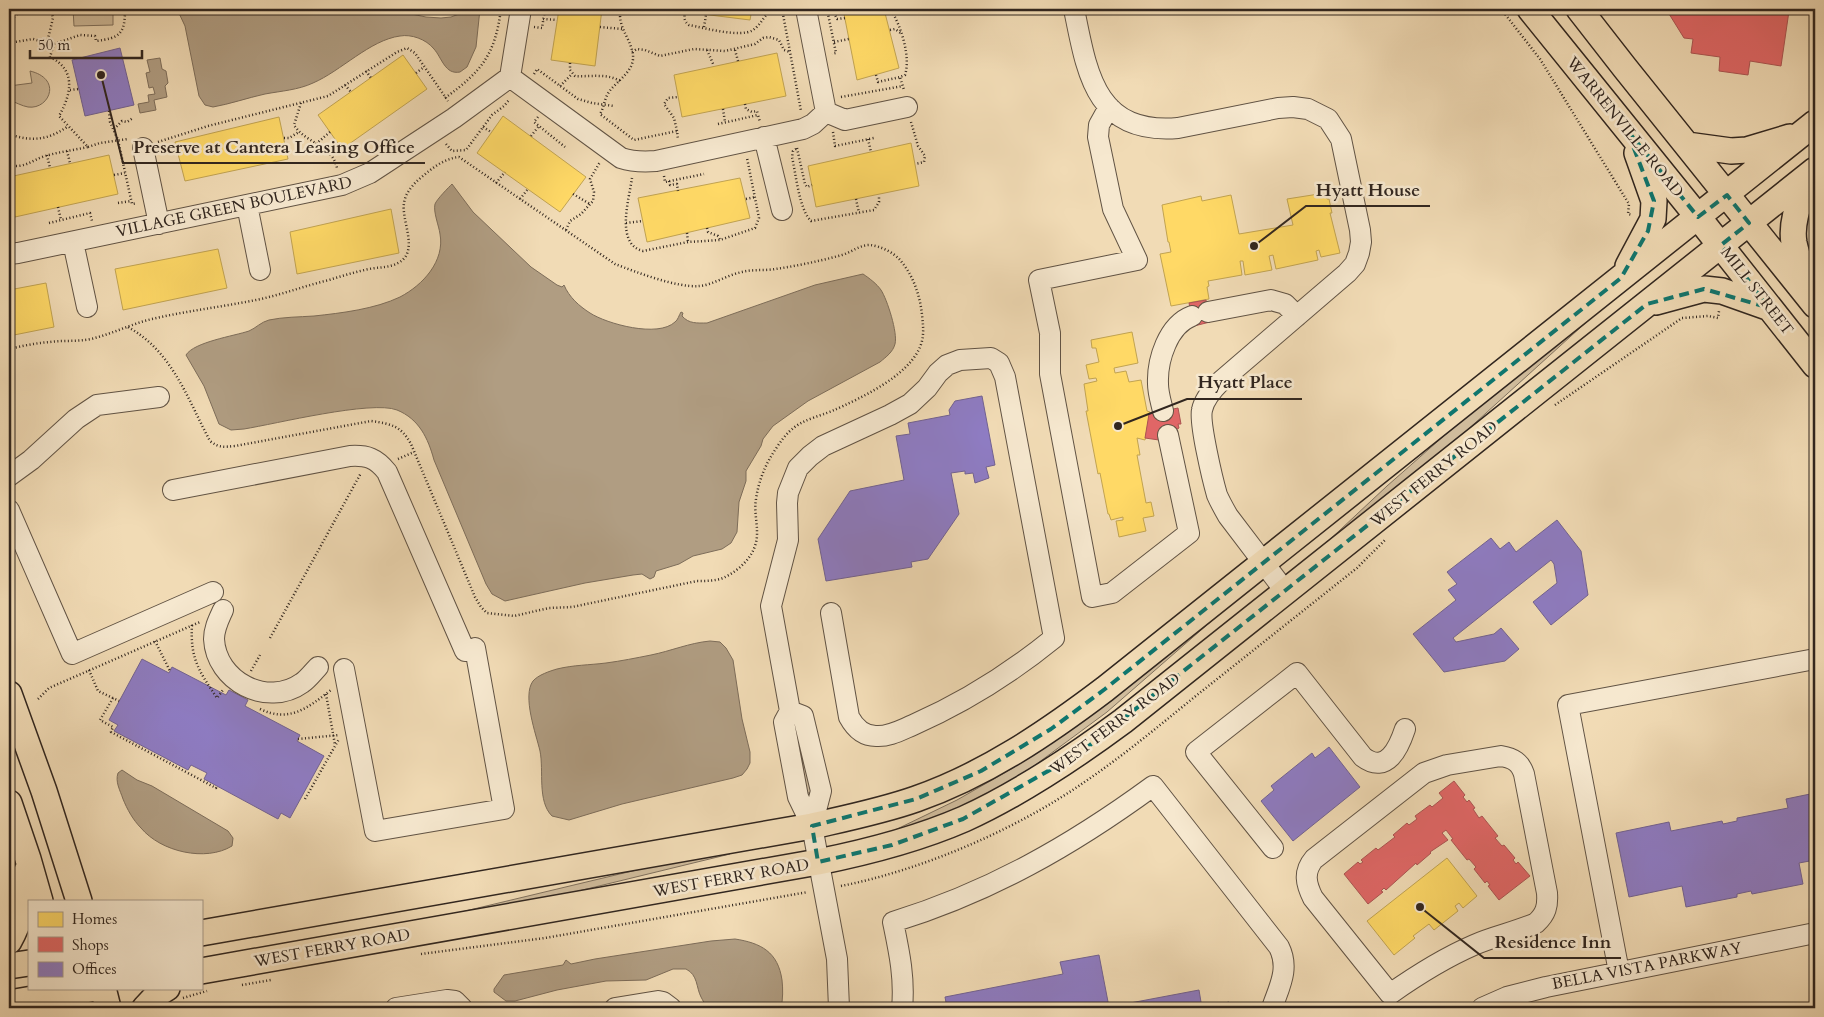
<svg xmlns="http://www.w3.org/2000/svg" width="1824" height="1017" font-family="Cardo,serif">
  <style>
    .green { fill: #d0bc9c; stroke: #80715e }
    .water { fill: #b09d82; stroke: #7d6d5a }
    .homes { fill: #ffd966; stroke: #c1a351 }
    .shops { fill: #e06666; stroke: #ac5351 }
    .offices { fill: #8e7cc3; stroke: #726292 }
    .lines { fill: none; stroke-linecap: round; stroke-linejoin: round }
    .minor-casing { stroke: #615344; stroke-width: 22 }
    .major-casing { stroke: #31261f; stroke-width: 28 }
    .path { stroke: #31261f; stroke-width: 2.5; stroke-dasharray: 1 2.5; stroke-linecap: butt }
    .minor { stroke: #f6e8cf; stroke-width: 20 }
    .major { stroke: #f1dbb5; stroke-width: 25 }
    .marked { fill: none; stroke: #0f766e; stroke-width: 4; stroke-dasharray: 10 6; stroke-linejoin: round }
    .labels { text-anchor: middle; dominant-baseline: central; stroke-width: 5; stroke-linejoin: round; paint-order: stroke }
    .street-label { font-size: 16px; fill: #31261f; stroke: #f6e8cf }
    .leader { fill: none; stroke: #31261f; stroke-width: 2 }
    .callout-dot { fill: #31261f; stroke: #f6e8cf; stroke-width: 2 }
    .callout-label { font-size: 18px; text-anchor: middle; font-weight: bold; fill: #31261f; stroke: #f6e8cf; stroke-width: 5; stroke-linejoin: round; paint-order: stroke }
  </style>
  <rect width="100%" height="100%" fill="#f1dbb5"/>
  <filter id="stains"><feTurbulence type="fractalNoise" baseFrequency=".004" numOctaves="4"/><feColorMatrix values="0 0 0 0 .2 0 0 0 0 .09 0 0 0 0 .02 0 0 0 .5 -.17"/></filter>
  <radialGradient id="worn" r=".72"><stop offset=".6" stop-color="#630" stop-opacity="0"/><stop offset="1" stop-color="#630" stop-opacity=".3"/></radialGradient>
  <!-- green -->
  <path class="green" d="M73,9H113V25L74,26Z
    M30,71C63,79 49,110 28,107C22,106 15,102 9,100V86L32,83Z
    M1602,308L1433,461L1325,548L1324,545L1387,486L1521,368Z
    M1231,604L1107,712L1000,791L896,834L895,830L957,800L1013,768L1048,744Z
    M801,751H804L813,793H806Z
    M730,849V854L513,907L457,913L695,856Z"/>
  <!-- water -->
  <path class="water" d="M177,9H387L426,17L441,18L451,17L459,14L467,9H480L476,47L467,67L460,72C445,75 442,58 434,49C426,39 411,34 400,36C370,40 341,71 313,83C298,90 281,91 265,94C247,98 230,104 213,107L205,105L199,96L185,26Z
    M160,58L162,69L166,71L168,83L165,86L167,97L154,100L156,110L140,113L138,104L149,102L148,95L155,94L153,87L149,88L146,73L150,72L147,60Z
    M452,184L473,212L531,267L557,285L562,287L564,285C569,297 579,306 590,313C607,324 658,338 675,322C678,320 679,315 681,312L683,313L682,316C689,324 697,323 707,323L815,285L863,274C869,278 877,284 881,290C887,299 898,333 895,344C893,352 886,357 880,362L808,401L773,426L763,439L761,446L746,471V481L739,502L737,532L731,543L722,549L693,556L679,564L656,571L654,577L650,579L642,574L633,575L585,583L505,601L492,594L486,584L434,460C428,438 419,419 397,410C372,400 275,424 244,429L231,430L219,424L204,386L186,355C194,342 234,336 249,331C256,328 261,322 269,320C283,317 299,317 314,316C342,313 375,309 400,297C423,285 445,261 440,234C439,226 433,212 435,204C437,199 449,187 452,184Z
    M710,641L720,642L726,648L733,660L742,719L750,752V763L747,769L742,775L733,778L622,804L569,820L552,816C537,801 544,771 540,751C536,734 522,696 533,681C538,675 550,671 557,669C573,665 590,665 606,663C621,661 636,658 651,655C671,651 689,643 710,641Z
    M122,770L137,780L152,786L228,831L233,838L232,846C206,862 161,852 141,828C133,820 127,809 123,799C120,790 115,782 118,773Z
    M735,939C761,943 778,952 782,980C783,989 783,999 781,1008H705C705,1003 703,1001 701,997C696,987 698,975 686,969H673L646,980L606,981L557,990L515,1001H506L494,992V989L504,975L563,965L566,960L571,964L595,959L711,941Z"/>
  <!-- homes -->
  <path class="homes" d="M559,9H602L595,66L551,60Z
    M662,9H752L750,20Z
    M843,9H884L899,68L857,80Z
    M777,53L786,96L682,117L674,75Z
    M403,55L427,89L342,149L318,115Z
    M503,116L586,177L560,212L477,153Z
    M279,117L288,159L185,181L175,142Z
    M911,143L919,186L816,207L808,166Z
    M109,155L118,194L15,217L9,191V177Z
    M740,178L750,218L647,242L638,198Z
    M1325,193L1327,199H1329L1332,213H1330L1340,253L1321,257L1319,250L1316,251L1318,260L1276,269L1273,255L1269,256L1272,270L1245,275L1243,261H1240L1242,275L1208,281L1209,286L1207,287L1209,299L1171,306L1160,254L1171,252L1169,242H1168L1162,205L1201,196L1202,201L1231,195L1239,234L1293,225L1287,199Z
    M391,209L399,253L297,274L290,232Z
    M218,249L227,288L123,310L115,269Z
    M46,283L54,327L9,336V290Z
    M1132,332L1138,363L1114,368L1115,373L1126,371L1129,382L1141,380L1147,411L1150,412L1145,440L1137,438L1140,455H1137L1146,503L1151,502L1154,516L1143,518L1146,531L1119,537L1116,521L1123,520V517L1111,520L1109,514H1108L1100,473L1098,474L1086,411H1088L1084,384L1097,381L1096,378L1089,379L1086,365L1099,362L1096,348H1092L1091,340Z
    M1447,858L1477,896L1463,908L1459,903L1455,906L1458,911L1434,930L1429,924L1413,936L1415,938L1394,955L1367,921Z"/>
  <!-- shops -->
  <path class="shops" d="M1666,9H1752V11L1759,12V9L1772,11L1773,9L1789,11L1781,66L1750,61L1748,75L1719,71L1720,57L1691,53L1693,39L1684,38Z
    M1206,300L1210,322L1194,326L1189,303Z
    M1178,408L1181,424H1178L1179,428L1159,440L1145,438L1149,414Z
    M1454,781L1465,795L1463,797L1467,802L1469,800L1475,808L1473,809L1479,818L1482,816L1498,836L1495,838L1502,846L1504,845L1515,858L1513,860L1516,864L1518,862L1530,876L1499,900L1488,886L1490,885L1487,881L1485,883L1474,869L1476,867L1469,859L1467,860L1451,840L1453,839L1446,830L1442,833L1448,840L1430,852L1431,853L1417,865L1416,863L1386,890L1384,888L1381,891L1383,892L1368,904L1344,874L1358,862L1360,864L1363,862L1361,860L1376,848L1378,850L1395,837L1393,835L1407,823L1409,825L1417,819L1415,816L1430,805L1432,807L1443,798L1439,793Z"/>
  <!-- offices -->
  <path class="offices" d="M120,48L134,105L85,116L72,60Z
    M982,396L995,465L986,467L989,478L975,483L973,473L965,474V471L951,473L959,514L928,559L911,562L912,567L826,581L818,539L850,491L904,480L896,436L910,434L908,423L950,415L949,410L955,401Z
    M1557,520L1581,551L1588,595L1551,625L1533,602L1557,583L1554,564L1551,560L1453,638L1456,642L1494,634L1501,628L1519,649L1505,661L1444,672L1413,634L1456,600L1448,590L1457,584L1447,572L1491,538L1500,549L1509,542L1516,552Z
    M142,659L169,673L172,667L226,695L229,690L248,700L245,706L300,735L297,741L324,756L290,818L281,813L278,819L204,779L207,773L191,765L188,770L114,731L118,725L109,720Z
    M1329,747L1360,787L1293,841L1261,801L1274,790L1271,786L1312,753L1315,758Z
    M1815,793V860L1799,863L1803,884L1752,894L1751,891L1737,894V897L1686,907L1682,886L1629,897L1616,833L1669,822L1671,831L1722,821L1723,824L1737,821V818L1788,808L1786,799Z
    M1099,955L1109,1007L1199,990L1202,1008L1229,1002L1231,1008H947L945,997L1063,974L1060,962Z"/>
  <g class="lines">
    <!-- minor casing -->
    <g class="minor-casing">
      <path id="minor" d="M1074,9C1087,73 1095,135 1178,128L1278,108L1293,107L1308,109L1328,119L1341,139L1360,230L1361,242L1359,253L1355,264L1347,273L1221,381C1213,389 1204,399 1202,410C1199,423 1213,481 1217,495C1220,502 1224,509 1228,516L1285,591
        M510,77L621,158C633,162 643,162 656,161L803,129L813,124L826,112L806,9
        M1109,107L1099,125L1098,137L1113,209L1137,260L1039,280L1050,333V374L1092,597L1112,593L1189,533L1168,435
        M826,112L845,120L907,107
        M764,137L782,210
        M143,148L159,224
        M247,205L260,270
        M73,242L87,307
        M9,254L18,253L342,185L370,173L454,118L510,77L521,9
        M1208,312L1271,300L1285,304L1297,316
        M1163,411C1161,402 1158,393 1158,384C1157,360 1168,325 1192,316
        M9,476L31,460L76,419L97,405L159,397
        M173,490L350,456C367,455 376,458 387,472L465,651
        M9,510L72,654L213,592
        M223,610C219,619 214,628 214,639C216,681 267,708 302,683C308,679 313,672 318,667
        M831,613L849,717C855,728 863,736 876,736C889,737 901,730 913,725C963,703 1011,673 1054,638L1005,377L999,363L991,358L960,360L947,365L938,373L927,388L910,404L890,415L823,446L810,456L798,468L788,493L787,503L788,540L771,606L790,711L784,722L798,797L812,826L837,959L839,1008
        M344,669L375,831L504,809L475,648
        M790,711L803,716L821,791L812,826
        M1501,756C1513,758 1520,762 1524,774L1547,893C1548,906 1546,914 1536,923C1516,932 1494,936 1474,945C1444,958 1417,975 1390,994L1313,898C1306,884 1303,872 1314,859L1424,773L1447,765Z
        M1273,848L1196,752L1297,673L1363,757C1387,775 1399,747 1405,729
        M1619,972L1568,705L1815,659
        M396,1008L447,1000L455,1001L462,1008
        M615,1008L658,1001L663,1002L671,1008
        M902,1008C905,978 899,951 893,922C990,892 1071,846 1153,786L1279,947C1290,969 1279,987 1272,1008
        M1482,1008L1507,997L1546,987L1815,933"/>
    </g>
    <!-- major casing -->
    <g class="major-casing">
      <path id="major" d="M1530,9L1698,217L1815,365
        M1579,9L1625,68L1815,305
        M1687,145L1731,151L1747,150L1790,137
        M1628,266L1653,219L1654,201L1637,153
        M1808,287C1803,272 1797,258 1794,243C1790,220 1802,196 1809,175
        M1656,302L1704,289L1722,291L1770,308
        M9,694L44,791L79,901
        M9,803L28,859L40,901
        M201,933L812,826C847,818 882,811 916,799C985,775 1047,733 1105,689L1815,123
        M9,941C21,920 26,895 27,871
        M9,966L29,963
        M201,971L818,862C868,852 918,839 964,819C1021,793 1073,758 1123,721L1815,170
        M103,988L108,1008
        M9,1003L97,988
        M145,1008L159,993L167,988"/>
    </g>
    <!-- path -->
    <path class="path" d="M11,9L15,15
      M620,9C619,29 627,33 632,50C638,70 618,79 609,92C604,99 604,108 600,114L634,140L677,131L678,139
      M782,9L801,111
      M827,9L836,53L832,54
      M1501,9L1540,59L1629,204L1628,214L1632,215
      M885,11L891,10C901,26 911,57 905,75L900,77L904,90
      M685,12C684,18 684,21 689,25C705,28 740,38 753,30C763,23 763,14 776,9
      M828,12L833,11L837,19L845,18
      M543,19L557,20
      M9,22L22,9
      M534,27L542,28L545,9
      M600,27L622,29
      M704,27L706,15
      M890,30L895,29L902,34
      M834,42L849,39
      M9,43L33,39L47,43L53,18L51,9
      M54,44L80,35L95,36L96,41C120,38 125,34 125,9
      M707,50L714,66
      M735,50L738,61
      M632,52L637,49L645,50L660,56L694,49L725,51L755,44L763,38L769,37L779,40L784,50L790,52
      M570,63V70L575,76C590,77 607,73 620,81
      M366,71L371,78
      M416,73L424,67
      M534,74L537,69L578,99L592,103L614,106
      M876,75L878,82L900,77
      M345,85L351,92
      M560,86L572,74
      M70,90L79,89
      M841,97L903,86
      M445,98C482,71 495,55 501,9
      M301,103L294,125C306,144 332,144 337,168
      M745,104L746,109L752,112L757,111L758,115
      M723,109L725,122
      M109,111L110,122L118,140L132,204L137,203
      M538,117L534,122L565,147
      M911,122L918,146L925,156L924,162L915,164
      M718,124L758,115L760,122
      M483,127L491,132
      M114,129L122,121L127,122L133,118
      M677,131L674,118L664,104L668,98L678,97
      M833,132L835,146L874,138
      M9,134C31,142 48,140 67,127
      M531,136L539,126
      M284,138H289L299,132
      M868,139L871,152
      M158,142L208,126L328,96L397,52L407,48L415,53L448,101
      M316,144L330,132
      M446,144L452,151L466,150L492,115L504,106L509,100
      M88,147L100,143L128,139
      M797,148L805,184L807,187L812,185
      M796,149L793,151L792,157C796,174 799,209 811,221L874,210L879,202V195
      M67,151L70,163
      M47,155L50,168
      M9,165C24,169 32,160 45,156C59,152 74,150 88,147L59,116C71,95 77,70 50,57L54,44L47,43
      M114,175L125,173
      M664,176L665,182L704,174
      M632,178C629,200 615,244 643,251L688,242L720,240L755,228L759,218L747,158
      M669,181L670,185L677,184L678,191
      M496,183L505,172
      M573,194L590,204
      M9,198L10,197
      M520,199L528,189
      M746,199L755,197
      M856,199L859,213
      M118,203L131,201
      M58,207L61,220
      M49,223L90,213L92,221
      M626,223L643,221
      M707,228L708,232L718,236L720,240
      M566,230L570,221L581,214L593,201L594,192L590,179L600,162
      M687,233L688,242
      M9,349C22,346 36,343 50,342C64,340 77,342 91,339C112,334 131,324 152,319C186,311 221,307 256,300C281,295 304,286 329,280C342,276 355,272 369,269C379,267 389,268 398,263C420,252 401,221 404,203C406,189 419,179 429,171C438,164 448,158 459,157L615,264C636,272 677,288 699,286C713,285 727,275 742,272C753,269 764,271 775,269C797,266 820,261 842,255C852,252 859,245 870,245C880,246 893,252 900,260C913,275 920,295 922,315C923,324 924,332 922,341C914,374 861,398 832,411C806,421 794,421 777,447C766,463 759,479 756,499C754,510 757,521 757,532C758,553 741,570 723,578C715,581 706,581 697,581L572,607L549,608L514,616L487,613L481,607L475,597L411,444C401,426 392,424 371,421L235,446C224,447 219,448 210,441C187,398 172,350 126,326
      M1555,405L1682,318L1708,316L1718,318L1719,311
      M398,459L414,452
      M192,625C190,659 199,671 217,698L223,690
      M270,638L361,473
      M155,641L170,671
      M89,670L98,691L119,701
      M251,671L260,655
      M326,694L335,745
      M113,698L100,720L113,727L111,732L216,788L217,786
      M38,699L49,688L200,622
      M260,709C289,723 308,708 331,690
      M298,739L339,735
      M305,799L339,739
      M841,886C922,870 1015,830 1083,783C1123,756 1160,725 1197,695C1250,653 1304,610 1357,568L1386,539
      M421,954L545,938L808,892
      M242,985L271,980
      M183,998L207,991"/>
    <!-- minor -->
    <use href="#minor" class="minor"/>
    <!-- major -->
    <use href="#major" class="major"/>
  </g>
  <!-- marked area -->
  <path class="marked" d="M1627,130L1698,217L1727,195L1749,223L1721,245L1770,308L1704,289L1647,304L1080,753L963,819L892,845L818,862L812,826L916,799L981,771L1051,729L1105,689L1621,278L1648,231L1654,201Z"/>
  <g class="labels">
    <!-- street labels -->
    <g class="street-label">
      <text transform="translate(1625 127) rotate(51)">WARRENVILLE ROAD</text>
      <text transform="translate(234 207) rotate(-12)">VILLAGE GREEN BOULEVARD</text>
      <text transform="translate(1757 291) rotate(52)">MILL STREET</text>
      <text transform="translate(1434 474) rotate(-39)">WEST FERRY ROAD</text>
      <text transform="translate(1115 724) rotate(-37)">WEST FERRY ROAD</text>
      <text transform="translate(731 878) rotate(-10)">WEST FERRY ROAD</text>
      <text transform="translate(332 948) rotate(-10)">WEST FERRY ROAD</text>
      <text transform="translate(1647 966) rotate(-11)">BELLA VISTA PARKWAY</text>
    </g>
  </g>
  <!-- callouts -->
  <path class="leader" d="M101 75L123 163H425M1254 246L1306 206H1430M1118 426L1187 399H1302M1420 907L1484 958H1621"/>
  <g class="callout-dot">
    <circle cx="101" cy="75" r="5"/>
    <circle cx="1254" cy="246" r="5"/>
    <circle cx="1118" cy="426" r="5"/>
    <circle cx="1420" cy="907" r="5"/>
  </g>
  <g class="callout-label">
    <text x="274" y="153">Preserve at Cantera Leasing Office</text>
    <text x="1368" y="196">Hyatt House</text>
    <text x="1245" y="388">Hyatt Place</text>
    <text x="1553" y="948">Residence Inn</text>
  </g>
  <!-- margin -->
  <rect width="1824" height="1017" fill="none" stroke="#f1dbb5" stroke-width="30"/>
  <rect x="10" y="10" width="1804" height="997" fill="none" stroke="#31261f" stroke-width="2.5"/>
  <rect x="15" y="15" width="1794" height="987" fill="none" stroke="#31261f"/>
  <!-- legend -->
  <rect x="28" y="900" width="175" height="90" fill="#f6e8cf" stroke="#a79a89"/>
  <rect x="38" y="912" width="25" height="15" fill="#ffd966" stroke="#a79a89"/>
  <text x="72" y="924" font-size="15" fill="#31261f">Homes</text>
  <rect x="38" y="937" width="25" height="15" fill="#e06666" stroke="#a79a89"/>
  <text x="72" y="950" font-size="15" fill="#31261f">Shops</text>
  <rect x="38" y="962" width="25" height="15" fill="#8e7cc3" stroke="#a79a89"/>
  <text x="72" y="974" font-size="15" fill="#31261f">Offices</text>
  <!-- scale -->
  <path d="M30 50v8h112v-8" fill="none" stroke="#31261f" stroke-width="2.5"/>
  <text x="38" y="50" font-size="15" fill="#31261f" stroke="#f6e8cf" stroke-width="4" paint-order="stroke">50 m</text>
  <rect width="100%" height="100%" filter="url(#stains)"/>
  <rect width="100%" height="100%" fill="url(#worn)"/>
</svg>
